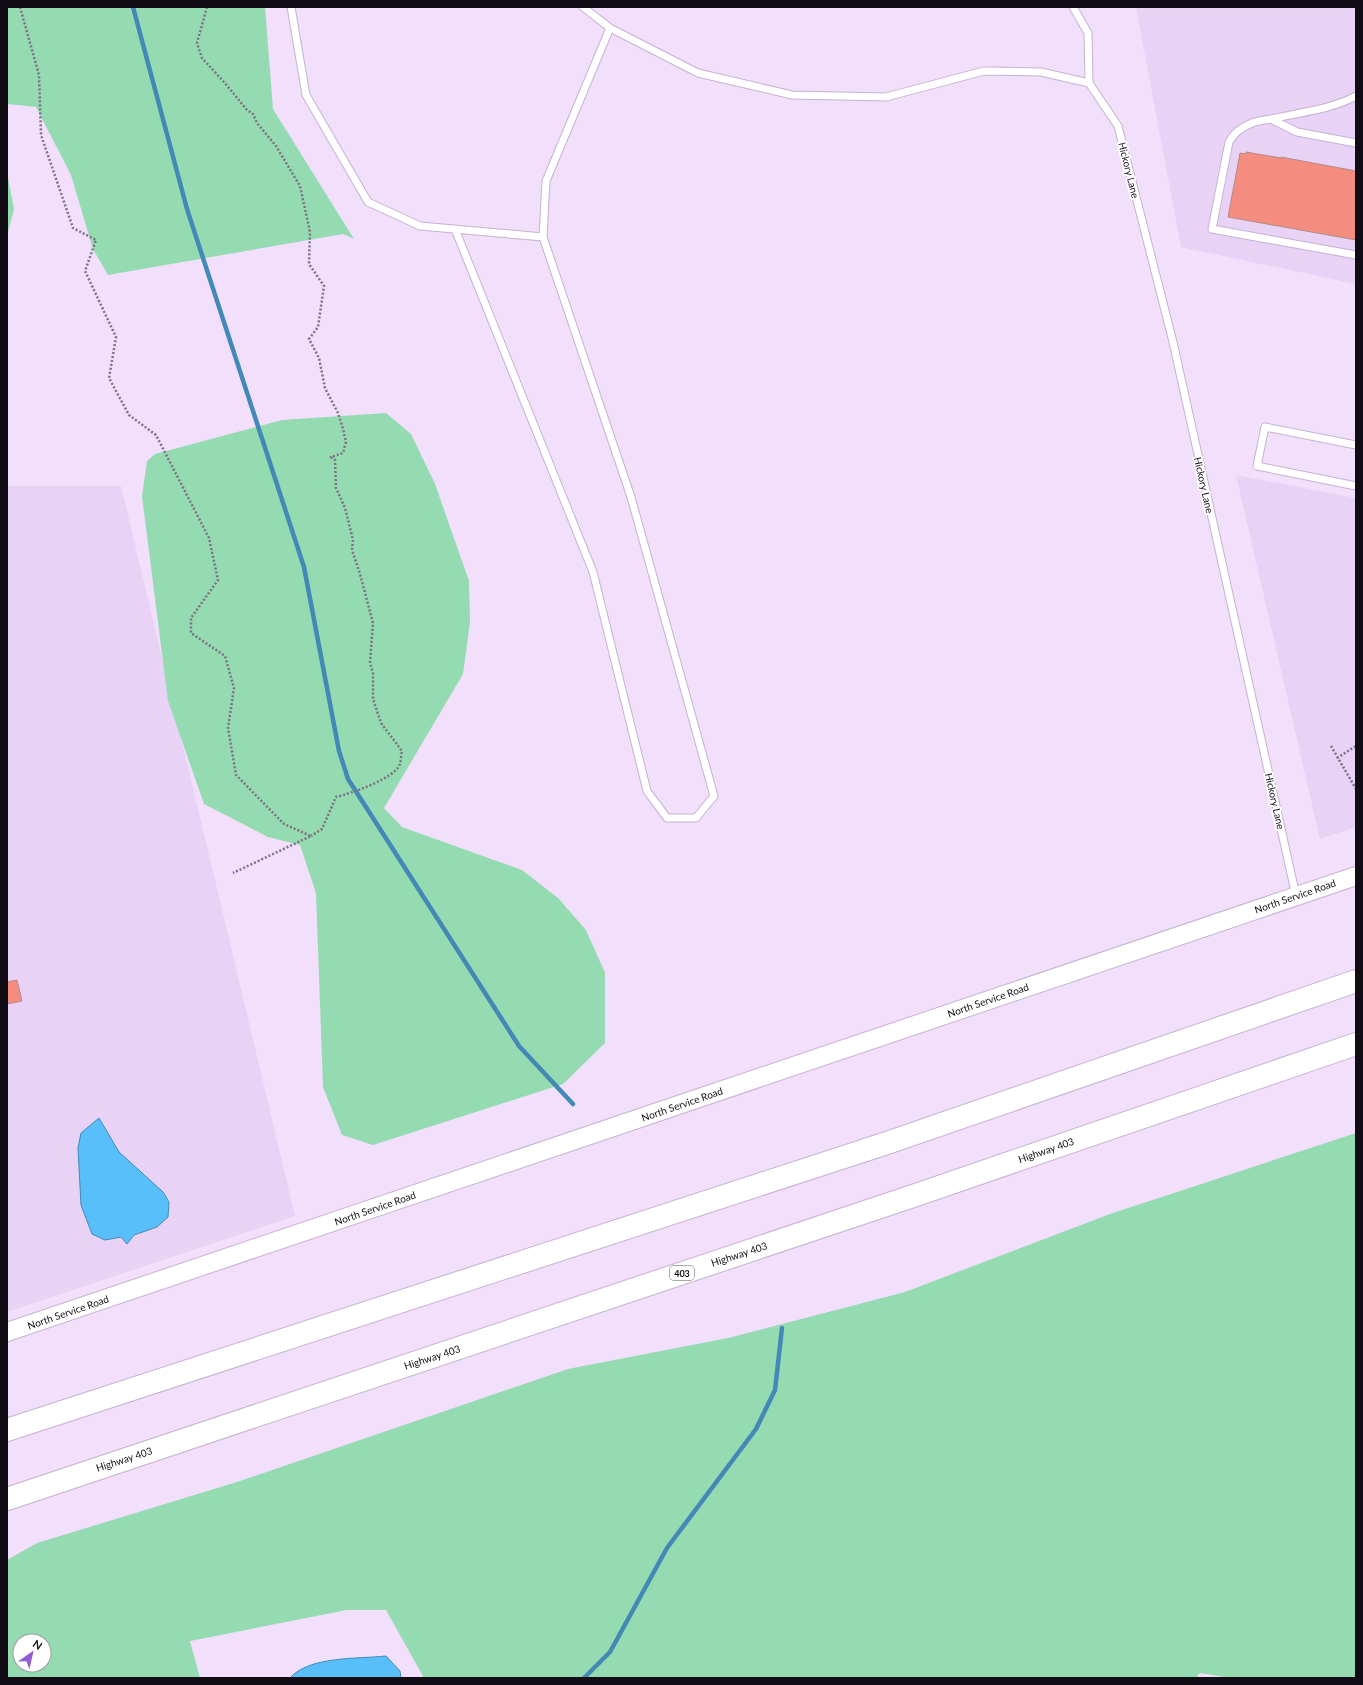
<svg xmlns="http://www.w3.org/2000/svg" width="1363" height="1685" font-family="Lato,sans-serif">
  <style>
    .built { fill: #e8d2f5 }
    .green { fill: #95dbb1; fill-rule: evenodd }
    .water { fill: #58bffb; stroke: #4389b6 }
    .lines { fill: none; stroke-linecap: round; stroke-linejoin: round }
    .stream { stroke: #4389b6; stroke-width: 4.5 }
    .building { fill: #f48d7f; stroke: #b08d88 }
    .service-casing { stroke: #c5b3cf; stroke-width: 9 }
    .tertiary-casing { stroke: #c5b3cf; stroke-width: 20 }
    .motorway-casing { stroke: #c5b3cf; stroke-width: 24 }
    .path { stroke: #7c7083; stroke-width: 2.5; stroke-dasharray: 2 2; stroke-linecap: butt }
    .service { stroke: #fff; stroke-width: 7 }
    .tertiary { stroke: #fff; stroke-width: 18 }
    .motorway { stroke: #fff; stroke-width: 22 }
    .labels { text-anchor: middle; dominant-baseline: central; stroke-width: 3.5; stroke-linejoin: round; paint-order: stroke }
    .shield { fill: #fff; stroke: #59555b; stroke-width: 1 }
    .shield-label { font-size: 9px; font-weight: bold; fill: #120c15 }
    .street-label { font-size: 10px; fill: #120c15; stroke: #fff }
  </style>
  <rect width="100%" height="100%" fill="#f1dffc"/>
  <!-- built -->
  <path class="built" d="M1136,7H1356V284L1181,247Z
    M1236,475L1356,498V827L1320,839Z
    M7,486H121L295,1216L7,1312Z"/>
  <!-- green -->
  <path class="green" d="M7,7H265L273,109L354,239L343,234L108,275L93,249L71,175L36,107L7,104Z
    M7,172L14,209L7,236Z
    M386,413L411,434L435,484L469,581L470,622L463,674L384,808L402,827L522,870L558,898L586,930L605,973V1043L563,1084L373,1145L342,1135L323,1087L316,893L300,845L268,837L204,804L168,701L142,496L147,461L155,454L282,420Z
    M1356,1133V1678H1230L1200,1673L1196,1678H424L386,1610H347L190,1641L200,1678H7V1560L37,1543L237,1482L568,1369L728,1338L905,1292L1110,1214ZM20,1641H44V1665H20Z"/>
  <!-- water -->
  <path class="water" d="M99,1118L119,1152L163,1192L169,1202L168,1217L157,1227L134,1235L127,1244L121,1237L105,1240L92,1234L81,1205L78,1148L81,1133Z
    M386,1656L400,1671L401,1678H290C309,1656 358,1659 386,1656Z"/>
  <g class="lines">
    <!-- stream -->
    <path class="stream" d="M133,7L187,209L304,567L339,751L348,779L519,1046L573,1104
      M584,1678L610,1652L667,1548L756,1429L775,1390L782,1328"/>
  </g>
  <!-- building -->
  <path class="building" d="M1246,152L1281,158V157L1356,171V240L1228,217L1240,153L1246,154Z
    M17,980L22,1001L7,1004V982Z"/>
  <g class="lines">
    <!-- service casing -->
    <g class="service-casing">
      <path id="service" d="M291,7L306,95L368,202L420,226L543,237
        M583,7L610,28L698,73L792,95L886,97L984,71L1041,72L1089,83
        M1073,7L1088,33L1089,83
        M1089,83L1118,126L1173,342L1296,896
        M1356,96C1332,109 1302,112 1276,118C1268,120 1259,120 1252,123C1242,127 1234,132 1229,142L1212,229L1356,255
        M1271,119L1297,132L1356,143
        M455,229L593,572L647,791L667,818H696L714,796L631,497L543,237L546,181L610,28
        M1356,445L1265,427L1257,466L1356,486"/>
    </g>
    <!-- tertiary casing -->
    <g class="tertiary-casing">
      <path id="tertiary" d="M7,1332L1356,876"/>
    </g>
    <!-- motorway casing -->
    <g class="motorway-casing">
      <path id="motorway" d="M7,1430L887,1143L1356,981
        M7,1499L916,1195L1356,1044"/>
    </g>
    <!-- path -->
    <path class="path" d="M20,7L39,75L41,135L73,228L96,240L85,271L116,337L109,378L129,415L156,435L209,538L218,580L191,618V633L225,656L234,688L228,728L236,775L284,824L311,836L233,873
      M207,7L197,43L202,58L224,82L247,110L253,114L257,123L276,146L300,186L310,232L309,264L324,286L318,327L309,339L319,358L325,388L338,413L343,429L346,442L343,453L331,457L335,460L336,488L345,508L353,540L352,550L360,574L373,623L370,663L373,673V699L381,723L402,751C401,755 401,760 400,764C394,779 352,793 336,797L322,829L311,836
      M1331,746L1356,789
      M1337,758L1356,746"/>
    <!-- service -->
    <use href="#service" class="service"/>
    <!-- tertiary -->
    <use href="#tertiary" class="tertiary"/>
    <!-- motorway -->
    <use href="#motorway" class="motorway"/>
  </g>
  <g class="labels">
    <!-- shield labels -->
    <rect class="shield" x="670" y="1266" width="24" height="14" rx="3"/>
    <g class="shield-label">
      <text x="682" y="1273">403</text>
    </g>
    <!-- street labels -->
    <g class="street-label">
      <text transform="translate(1129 170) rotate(76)">Hickory Lane</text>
      <text transform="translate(1204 485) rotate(77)">Hickory Lane</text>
      <text transform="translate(1275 801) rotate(77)">Hickory Lane</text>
      <text transform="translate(1295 896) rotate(-19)">North Service Road</text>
      <text transform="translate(988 1000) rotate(-19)">North Service Road</text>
      <text transform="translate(682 1104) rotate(-19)">North Service Road</text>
      <text transform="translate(1046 1150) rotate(-19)">Highway 403</text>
      <text transform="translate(375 1208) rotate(-19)">North Service Road</text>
      <text transform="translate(739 1254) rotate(-18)">Highway 403</text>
      <text transform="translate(68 1312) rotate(-19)">North Service Road</text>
      <text transform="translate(432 1357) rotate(-18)">Highway 403</text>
      <text transform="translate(124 1459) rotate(-18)">Highway 403</text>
    </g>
  </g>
  <!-- border -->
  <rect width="1363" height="1685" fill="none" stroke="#120c15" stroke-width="16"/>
  <!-- north arrow -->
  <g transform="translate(32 1653) rotate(34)"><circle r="19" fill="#ffffff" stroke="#a09ea1"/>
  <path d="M0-3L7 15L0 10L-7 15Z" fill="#925cd4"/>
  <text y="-6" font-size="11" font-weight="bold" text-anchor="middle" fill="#120c15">N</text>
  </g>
</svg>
